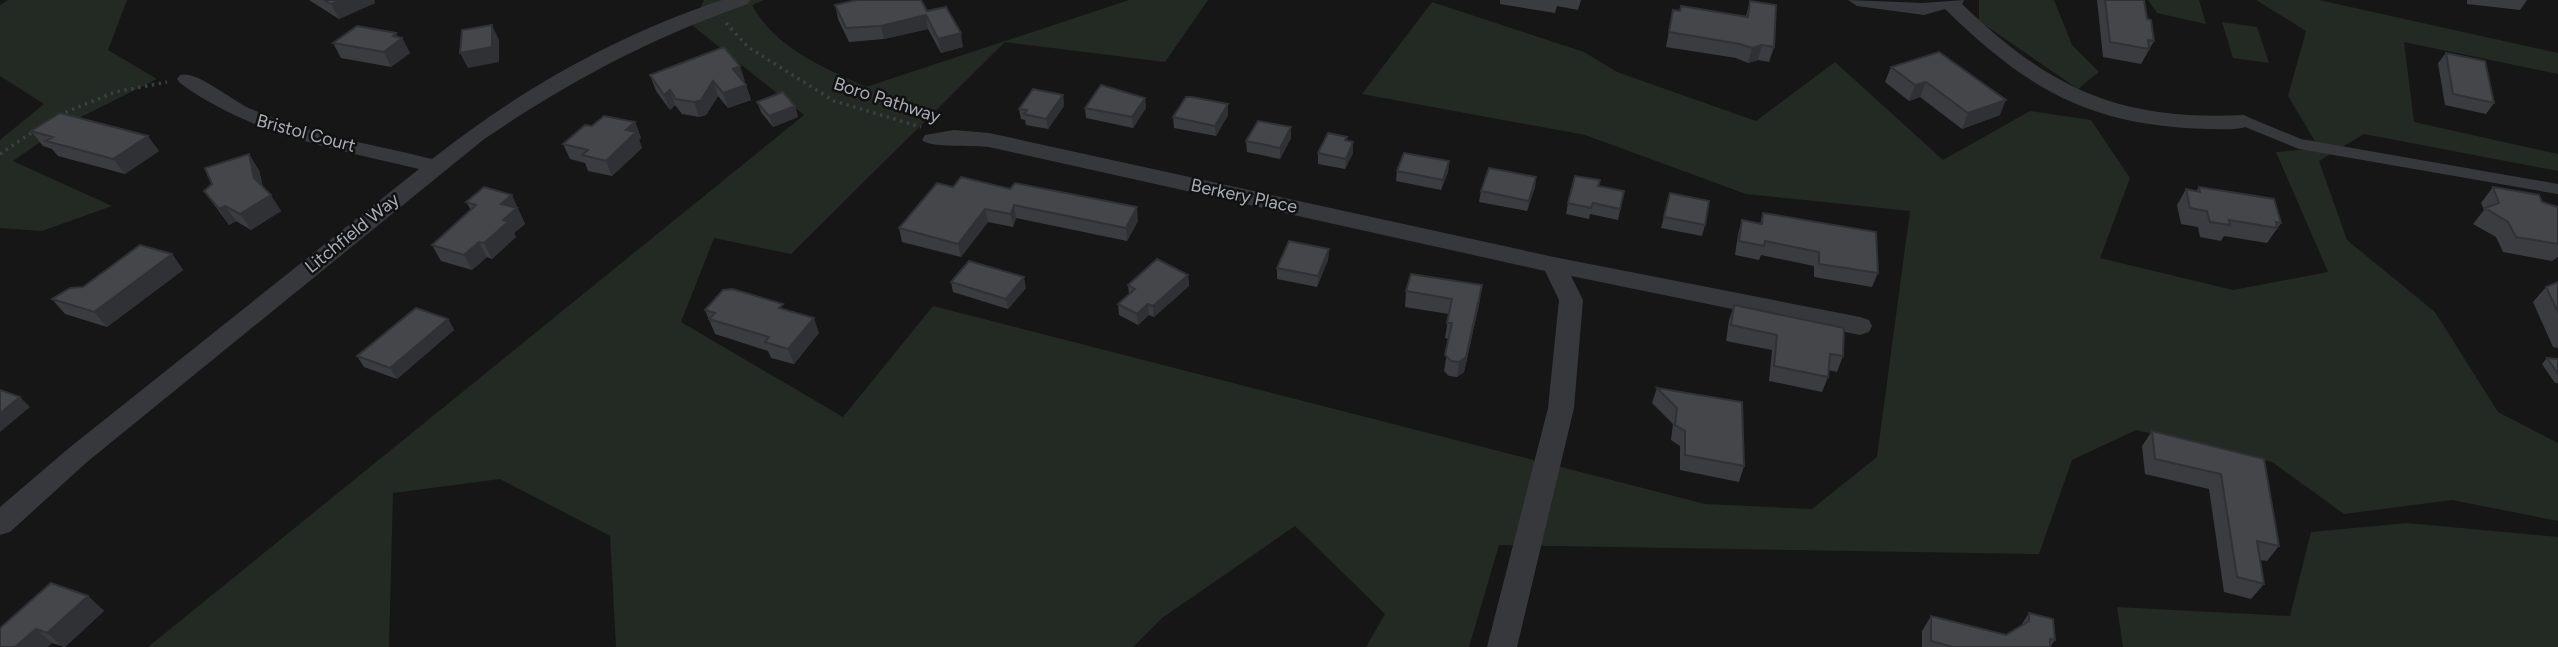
<svg xmlns="http://www.w3.org/2000/svg" width="2558" height="647" font-family="Figtree,sans-serif">
  <style>
    .green { fill: #222a23 }
    .lines { fill: none; stroke-linecap: round; stroke-linejoin: round }
    .path { stroke: #3d3f43; stroke-width: 3.5; stroke-dasharray: 2.5 4.5; stroke-linecap: butt }
    .service { stroke: #37383c; stroke-width: 10 }
    .minor { fill: #37383c; fill-rule: evenodd }
    .wall { fill: #3b3c40 }
    .shaded-wall { fill: #303134 }
    .building { fill: #45464a; stroke: #303134; stroke-width: 2 }
    .labels { text-anchor: middle; dominant-baseline: central; stroke-width: 5; stroke-linejoin: round; paint-order: stroke }
    .street-label { font-size: 18px; fill: #a9adb6; stroke: #111112 }
  </style>
  <rect width="100%" height="100%" fill="#161617"/>
  <!-- green -->
  <path class="green" d="M8,0H127L108,50L157,79L65,125L13,161L112,206L42,231L0,228V140L44,104L0,76V5Z
    M704,0H764L752,5C776,49 823,67 866,87L1129,0H1208L1165,62L1005,42L791,254L714,238L681,322L843,417L933,306L1705,504L1812,509L1877,457L1910,211L1746,194L1585,135L1362,94L1432,2L1584,52L1617,72L1756,121L1835,62L1943,160L2030,111L2091,120L2130,178L2100,258L2233,290L2328,272L2276,152L2319,148L2288,96L2306,31L2256,0H2319L2558,53V74L2404,42L2414,122L2558,154V171L2364,134L2319,161L2347,240L2435,312L2498,412L2558,443V521L2452,500L2344,514L2272,462L2136,430L2072,460L2039,554L1499,545L1469,647H1366L1385,614L1295,526L1162,618L1133,647H616L610,536L500,479L393,493L389,647H148L804,115L693,26Z
    M1979,0H2054L2072,45L2099,72L2078,89L1979,21Z
    M2148,0H2199L2206,24L2157,13Z
    M2222,22L2257,27L2269,63L2233,58Z
    M2407,523L2558,537V647H2123L2117,607L2290,616L2311,532Z"/>
  <g class="lines">
    <!-- path -->
    <path class="path" d="M726,23L748,47L834,101L921,127
      M59,115L115,92L167,82
      M0,154L34,131"/>
    <!-- service -->
    <path class="service" d="M2244,121L2300,144L2558,189"/>
    <!-- minor -->
    <path class="minor" d="M722,0H750L748,4C652,37 566,83 483,140L87,462L10,532L0,535V507L69,448L419,169C335,149 251,135 180,83L177,79L180,75C197,70 232,101 251,109C308,134 371,144 432,159C519,90 617,35 722,0Z
      M1848,0L1923,3L1964,0L1962,4C2050,89 2119,121 2244,115L2254,121C2247,132 2221,129 2209,129C2090,126 2028,90 1945,9L1924,15L1857,6Z
      M954,130L989,133L1554,257L1860,317L1869,320L1872,326L1869,332L1860,335L1571,276L1583,300L1574,408L1517,647H1487L1548,408L1559,300L1545,271L989,147C975,145 928,148 922,140L925,135Z"/>
  </g>
  <!-- wall -->
  <path class="wall" d="M309,0H374L375,3L339,19Z
    M1500,0H1581L1578,10L1557,6L1555,13L1500,4Z
    M2097,0H2144L2147,19L2154,41L2141,64L2103,57Z
    M2467,0H2527L2520,10L2467,4Z
    M1750,1L1774,47L1769,62L1758,60L1748,63L1736,58L1666,47L1673,10L1746,16Z
    M835,5L927,11L963,47L941,53L928,29L884,39L849,42L838,19Z
    M396,33L397,37L402,38L410,53L391,67L341,58L333,43Z
    M1939,52L2000,115L1962,129L1920,97L1909,101L1885,82L1891,67Z
    M2446,53L2494,103L2486,114L2445,105L2438,63Z
    M650,75L745,81L743,82L746,85L751,100L728,108L718,96L706,115L699,117L682,114L675,105L670,110L656,91Z
    M1063,95L1064,106L1048,129L1026,125L1025,120L1021,119L1019,109Z
    M1145,98L1146,108L1133,128L1086,118L1085,108Z
    M757,102L795,106L798,117L773,127L761,112Z
    M1228,115L1216,136L1174,128L1173,117Z
    M635,122L641,138L639,140L642,148L612,176L588,171L585,163L570,159L563,144L592,126Z
    M31,131L159,151L125,174L58,156L52,149L43,146Z
    M1291,138L1280,159L1247,152L1246,141Z
    M1318,153H1353L1345,169L1318,164Z
    M1449,161L1448,172L1441,190L1396,181L1397,171Z
    M259,170L263,187L281,211L251,230L236,221L229,225L204,191Z
    M1536,177L1535,187L1527,211L1479,202L1481,191Z
    M1598,186L1624,191L1618,220L1590,214L1589,219L1566,214L1568,203Z
    M953,187L1138,221L1127,241L1016,218L1013,227L988,222L961,257L902,242L899,228Z
    M2199,187L2281,223L2267,243L2224,236L2221,241L2200,237L2198,227L2181,224L2177,205L2186,189L2196,191Z
    M2493,187L2558,207V257L2552,261L2503,252L2496,237L2473,224L2484,210L2481,203Z
    M1670,193L1705,225L1702,236L1661,228Z
    M466,202L519,210V211L525,224L514,233L516,237L492,259L487,257L472,270L441,261L432,245L471,210Z
    M1763,213L1878,273L1872,287L1814,277V266L1761,255L1759,260L1735,255L1738,234L1742,220L1760,224Z
    M1329,249L1328,260L1317,287L1277,279V268Z
    M172,254L183,270L107,327L65,314L52,299Z
    M1188,275L1189,286L1154,317L1149,315L1138,325L1119,315L1118,304L1129,294L1128,285Z
    M951,282L1026,288L1008,309L953,292Z
    M2558,282V348L2553,347L2533,302L2546,287Z
    M1406,291L1480,300L1464,372L1457,377L1449,376L1444,371L1449,339L1445,338L1449,314L1405,307Z
    M1734,305L1843,356L1837,372L1829,370L1828,377L1822,392L1769,381L1772,350L1726,341L1729,320Z
    M705,310H785L819,333L794,364L771,358L768,351L715,334Z
    M448,319L454,330L397,379L364,367L357,356Z
    M2547,358L2558,359V383H2555L2542,364Z
    M1657,388L1744,466L1739,482L1680,470V446L1671,440L1673,424L1652,403Z
    M2152,431L2264,459L2279,546L2267,561L2260,560L2264,584L2251,599L2224,592L2209,489L2145,474L2142,446Z
    M88,596L104,611L65,647L52,643L0,647Z
    M2029,613L2055,640L2050,647H1922V631L1931,616L2006,635L2020,627Z"/>
  <!-- shaded-wall -->
  <path class="shaded-wall" d="M341,0H374L375,3L339,19L331,4Z
    M926,15L928,29L884,39L881,26Z
    M492,25L499,40V62L468,68L460,53Z
    M396,33L399,40L402,38L410,53L391,67L384,52L393,36Z
    M961,33L963,47L941,53L938,39Z
    M1762,45L1758,60L1748,63L1752,48Z
    M740,66L745,81L738,84L733,69Z
    M713,81L718,96L706,115L699,117L694,102Z
    M1926,82L1920,97L1909,101L1915,85Z
    M746,85L751,100L728,108L723,93Z
    M670,90L675,105L670,110L664,95Z
    M1063,95L1064,106L1048,129L1046,119Z
    M1145,98L1146,108L1133,128L1132,117Z
    M2006,100L2000,115L1962,129L1968,113Z
    M1228,104V115L1216,136L1215,126Z
    M795,106L798,117L773,127L769,116Z
    M635,122L641,138L639,140L642,148L612,176L606,161L626,130Z
    M1291,127V138L1280,159V148Z
    M148,136L159,151L125,174L113,159Z
    M1353,142V153L1345,169L1346,159Z
    M249,154L259,170L264,193L254,178Z
    M1449,161L1448,172L1441,190L1443,180Z
    M1536,177L1535,187L1527,211L1529,201Z
    M271,195L281,211L251,230L240,214Z
    M512,195L525,224L514,233L516,237L492,259L484,243L503,220L501,204Z
    M1014,205L1016,218L1013,227L1011,214Z
    M225,206L236,221L229,225L219,209Z
    M1137,207L1138,221L1127,241L1126,228Z
    M985,209L988,222L961,257L958,244Z
    M479,242L487,257L472,270L464,255Z
    M1329,249L1328,260L1317,287L1318,276Z
    M172,254L183,270L107,327L94,312Z
    M1188,275L1189,286L1154,317L1153,306Z
    M1024,277L1026,288L1008,309L1006,299Z
    M1482,285L1480,300L1464,372L1457,377L1459,362Z
    M1148,304L1149,315L1138,325L1137,314Z
    M814,318L819,333L794,364L788,349Z
    M448,319L454,330L397,379L390,368Z
    M20,397L30,407L0,432V413Z
    M88,596L104,611L65,647H63L47,633Z
    M36,629L52,643L48,647H15Z"/>
  <!-- building -->
  <path class="building" d="M324,0H341L331,4Z
    M857,0H921L927,11L946,7L961,33L938,39L926,15L881,26L846,28L835,5Z
    M2105,0H2144L2147,19L2151,20L2154,41L2148,40L2149,49L2110,42Z
    M1750,1L1776,5L1774,47L1762,45L1752,48L1740,44L1669,32L1673,10L1680,11L1681,6L1748,17Z
    M492,25V47L460,53L462,30Z
    M357,26L396,33L393,36L402,38L384,52L333,43Z
    M724,47L740,66L733,69L746,85L723,93L713,81L701,100L694,102L676,99L670,90L664,95L650,75Z
    M1939,52L2006,100L1968,113L1926,82L1915,85L1891,67Z
    M2446,53L2485,61L2494,103L2453,94Z
    M1101,85L1145,98L1132,117L1085,108Z
    M1033,89L1063,95L1046,119L1024,114L1027,110L1019,109Z
    M783,92L795,106L769,116L757,102Z
    M1186,97H1192L1228,104L1215,126L1173,117Z
    M60,113L148,136L113,159L46,141L53,137L31,131Z
    M604,116L635,122L626,130L636,132L606,161L582,155L588,150L563,144L585,125L592,126Z
    M1258,121L1291,127L1280,148L1246,141Z
    M1328,133L1347,137L1345,140L1353,142L1346,159L1318,153Z
    M1404,153L1449,161L1443,180L1397,171Z
    M249,154L254,178L271,195L240,214L225,206L219,209L204,191L212,184L205,168Z
    M1489,168L1536,177L1529,201L1481,191Z
    M1575,176L1600,180L1598,186L1624,191L1620,209L1593,203L1591,208L1568,203Z
    M961,177L1010,189L1015,183L1137,207L1126,228L1014,205L1011,214L985,209L958,244L899,228L937,183L953,187Z
    M484,187L512,195L501,204L517,208L503,220L508,222L484,243L479,242L464,255L432,245L476,205L466,202Z
    M2199,187L2274,199L2281,223L2276,222L2277,228L2229,220L2230,225L2210,222L2207,211L2190,208L2186,189L2200,192Z
    M2493,187L2539,195L2542,202L2558,207V244L2516,237L2508,222L2485,208L2499,203Z
    M1670,193L1709,201L1705,225L1664,217Z
    M1763,213L1876,232L1878,273L1819,264V252L1765,241L1764,246L1739,241L1742,220L1762,224Z
    M1289,241L1329,249L1318,276L1277,268Z
    M140,245L172,254L94,312L52,299L70,288L83,287Z
    M1157,259L1188,275L1153,306L1148,304L1137,314L1118,304L1135,289L1128,285Z
    M969,261L1024,277L1006,299L951,282Z
    M1411,274L1482,285L1466,357L1459,362L1451,361L1445,355L1452,323H1447L1452,299L1406,291Z
    M2558,282V312L2546,287Z
    M732,289L783,304L779,308L814,318L788,349L765,342L769,337L709,319L715,313L705,310L723,290Z
    M1734,305L1844,328L1843,356L1830,354L1828,377L1774,366L1777,335L1731,325Z
    M416,308L448,319L390,368L357,356Z
    M2547,358L2558,359V374Z
    M1657,388L1742,402L1744,466L1685,455V431L1675,425L1677,408Z
    M0,390L20,397L0,413Z
    M2152,431L2264,459L2279,546L2257,541L2264,584L2237,577L2221,474L2155,459Z
    M51,583L88,596L47,633L36,629L15,647H0V628Z
    M2029,613L2053,619L2055,640L2050,639V647H1953L1931,641V616L2006,635L2029,621Z"/>
  <g class="labels">
    <!-- street labels -->
    <g class="street-label">
      <text transform="translate(887 100) rotate(18)">Boro Pathway</text>
      <text transform="translate(306 133) rotate(15)">Bristol Court</text>
      <text transform="translate(1244 196) rotate(12)">Berkery Place</text>
      <text transform="translate(352 233) rotate(-39)">Litchfield Way</text>
    </g>
  </g>
</svg>
